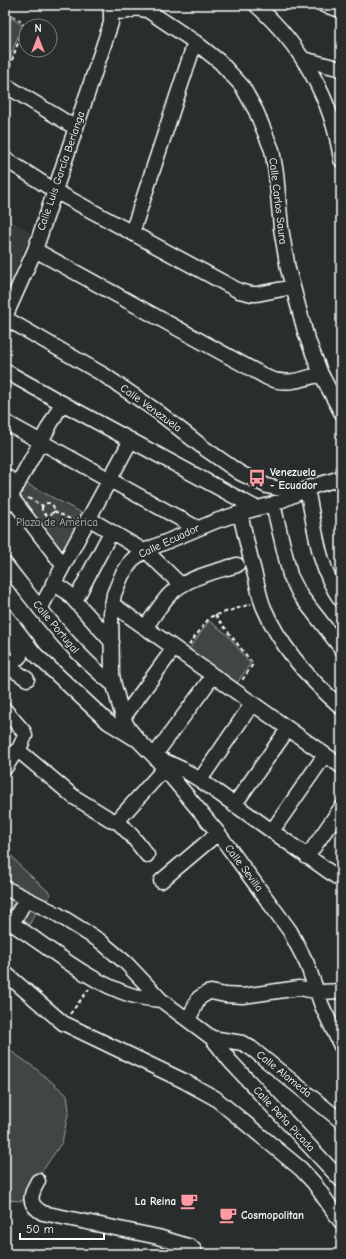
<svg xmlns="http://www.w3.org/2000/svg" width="346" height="1259" font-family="'Comic Neue',sans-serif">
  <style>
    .built { fill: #373a3b }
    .green { fill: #414445; stroke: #a0a2a2 }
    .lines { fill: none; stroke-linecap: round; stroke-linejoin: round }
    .minor-casing { stroke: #fff; stroke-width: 17 }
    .path { stroke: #fff; stroke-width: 2; stroke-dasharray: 4 3; stroke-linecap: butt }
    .minor { stroke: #2a2d2e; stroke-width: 14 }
    .labels { text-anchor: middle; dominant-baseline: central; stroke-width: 3.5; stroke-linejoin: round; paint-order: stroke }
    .street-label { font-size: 11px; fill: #fff; stroke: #2a2d2e }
    .poi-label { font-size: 11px; font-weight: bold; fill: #fff; stroke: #2a2d2e; text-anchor: start }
    .park-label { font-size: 11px; fill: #b3b4b5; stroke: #2a2d2e }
  </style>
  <rect width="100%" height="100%" fill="#2a2d2e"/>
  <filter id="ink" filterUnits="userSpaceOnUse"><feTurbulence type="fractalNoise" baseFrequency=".025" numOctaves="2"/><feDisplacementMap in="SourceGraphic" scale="8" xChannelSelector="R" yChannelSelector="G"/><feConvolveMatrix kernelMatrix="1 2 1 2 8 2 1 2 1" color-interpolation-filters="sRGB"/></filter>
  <g filter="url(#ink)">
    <!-- built -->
    <path class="built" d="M5,217L31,233L5,296Z
      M5,634L13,659L5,663Z"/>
    <!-- green -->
    <path class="green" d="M5,15L20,23L22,26L5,71Z
      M25,483L84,514L60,557L15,501Z
      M209,621L228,635L250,664L235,686L188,651Z
      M5,848L22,868L51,894L44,905L5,884Z
      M5,891L19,900L14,915L5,917Z
      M24,907H39L26,930L18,920Z
      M5,1047L35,1068L67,1095L69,1110L62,1142L22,1201L5,1200Z"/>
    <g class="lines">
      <!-- minor casing -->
      <g class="minor-casing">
        <path id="minor" d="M108,5C117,14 129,14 138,5
          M256,5C301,45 333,100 341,160
          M324,5L341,10
          M135,8L147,10L195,42L220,62L242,86L256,111L272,150L276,173L281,228L288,269L293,287L306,335L321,374L341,412
          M303,59L341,69
          M5,85L76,128
          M5,159L55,191L239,291L252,294H257L293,287
          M132,233L195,42
          M35,250L268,378C287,386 302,379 321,374
          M5,317L35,250L111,23V8
          M5,318L104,375L158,412L204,448L240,473L267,486L299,493
          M5,371L62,403L256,508
          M5,422L197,528
          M5,476L18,484
          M341,478L314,486L273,504L240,513L216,521L144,551L132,560L122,575L114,594L111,613L112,674L114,685L123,718L129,729L138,740L154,756L218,833L290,931L307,964L322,1006L341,1046
          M307,489C315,526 318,569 341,600
          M11,497L63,565
          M273,504L290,575L300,595L341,648
          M5,507L62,403
          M240,513C245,535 250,557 256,579C258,588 260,599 264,608C280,646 310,680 341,707
          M88,518L144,551
          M145,550L181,585
          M5,564C39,607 70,651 114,685
          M53,583L67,592L112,642
          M75,601L111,532
          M112,604L341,766
          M40,609L131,440
          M5,615L35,654L108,722L134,738
          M145,628C153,617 160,605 169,595C187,577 214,572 237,565
          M9,667L27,679
          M5,670L20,656L13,633
          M5,710L24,732L25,736L18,751
          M123,718L174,648
          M154,756L213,676
          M156,757L182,769L200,780L341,880
          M5,768L16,751H19L74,797L113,821L119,819L164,769
          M200,780L252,704
          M234,805L288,729
          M117,821L132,836L147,855
          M272,831L325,755
          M307,857L341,808
          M161,881L218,833
          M5,888L57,914L100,941L126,963L161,1000L212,1038L242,1043L251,1048L341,1121
          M5,919C45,944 86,981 131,995C141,998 151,999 161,1000
          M12,924L26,899
          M5,973L63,1023L184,1081L215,1098L301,1169L314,1183L341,1222
          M188,1020L199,998L207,993L211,992L225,995L243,996L299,988L321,992L341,991
          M212,1038L230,1061L341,1180
          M38,1181C30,1195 27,1204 43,1213L158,1237L191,1247L194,1250L193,1254"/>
      </g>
      <!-- path -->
      <path class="path" d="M5,13C11,16 22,19 24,26L7,74
        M28,498L43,506
        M42 509a6 6 0 1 1 12 0a6 6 0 1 1-12 0Z
        M54,511L74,521
        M215,615L253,664L241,682
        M189,645L210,617L251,604
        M70,1014L89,989"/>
      <!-- minor -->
      <use href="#minor" class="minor"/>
    </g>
  </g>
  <!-- icons -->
  <defs>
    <g id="bus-bare" transform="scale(1.38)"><path d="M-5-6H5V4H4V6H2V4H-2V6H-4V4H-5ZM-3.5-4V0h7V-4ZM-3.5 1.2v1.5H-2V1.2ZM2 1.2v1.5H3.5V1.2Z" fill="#ff9aa2" stroke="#2a2d2e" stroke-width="2.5" paint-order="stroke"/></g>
    <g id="cafe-bare" transform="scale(1.38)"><path d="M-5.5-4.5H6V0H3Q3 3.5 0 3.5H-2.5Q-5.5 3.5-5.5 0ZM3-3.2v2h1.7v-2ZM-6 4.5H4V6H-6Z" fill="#ff9aa2" stroke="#2a2d2e" stroke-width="2.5" paint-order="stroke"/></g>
  </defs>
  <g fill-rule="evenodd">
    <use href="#bus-bare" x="257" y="478"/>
    <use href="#cafe-bare" x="189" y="1201"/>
    <use href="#cafe-bare" x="228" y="1215"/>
  </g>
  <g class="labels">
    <!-- street labels -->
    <g class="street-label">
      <text transform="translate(61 171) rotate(-71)">Calle Luis García Berlanga</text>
      <text transform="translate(278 201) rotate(83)">Calle Carlos Saura</text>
      <text transform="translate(151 408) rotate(36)">Calle Venezuela</text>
      <text transform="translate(169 541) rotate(-25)">Calle Ecuador</text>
      <text transform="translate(56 627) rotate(50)">Calle Portugal</text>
      <text transform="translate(244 868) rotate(53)">Calle Sevilla</text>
      <text transform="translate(284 1074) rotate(39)">Calle Alameda</text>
      <text transform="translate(284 1119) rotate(47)">Calle Peña Picada</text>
    </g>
    <!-- poi labels -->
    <g class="poi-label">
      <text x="270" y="472">Venezuela<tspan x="270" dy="13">- Ecuador</tspan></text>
      <text x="176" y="1201" text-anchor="end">La Reina</text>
      <text x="241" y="1215">Cosmopolitan</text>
    </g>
    <!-- park labels -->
    <g class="park-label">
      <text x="57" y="522">Plaza de América</text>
    </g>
  </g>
  <!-- margin -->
  <rect width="346" height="1259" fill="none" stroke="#2a2d2e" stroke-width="20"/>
  <rect x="10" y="10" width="326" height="1239" fill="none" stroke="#fff" stroke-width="1.5" filter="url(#ink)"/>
  <!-- north arrow -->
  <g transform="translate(38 38)"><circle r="19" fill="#2a2d2e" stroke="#7f8182"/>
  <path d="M0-3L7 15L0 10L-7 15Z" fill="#ff9aa2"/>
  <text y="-6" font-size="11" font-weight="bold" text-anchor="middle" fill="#ffffff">N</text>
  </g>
  <!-- scale -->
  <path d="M20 1233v6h84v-6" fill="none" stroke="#ffffff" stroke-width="2"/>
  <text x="26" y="1233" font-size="12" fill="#ffffff" stroke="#2a2d2e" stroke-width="3" paint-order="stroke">50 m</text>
</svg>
